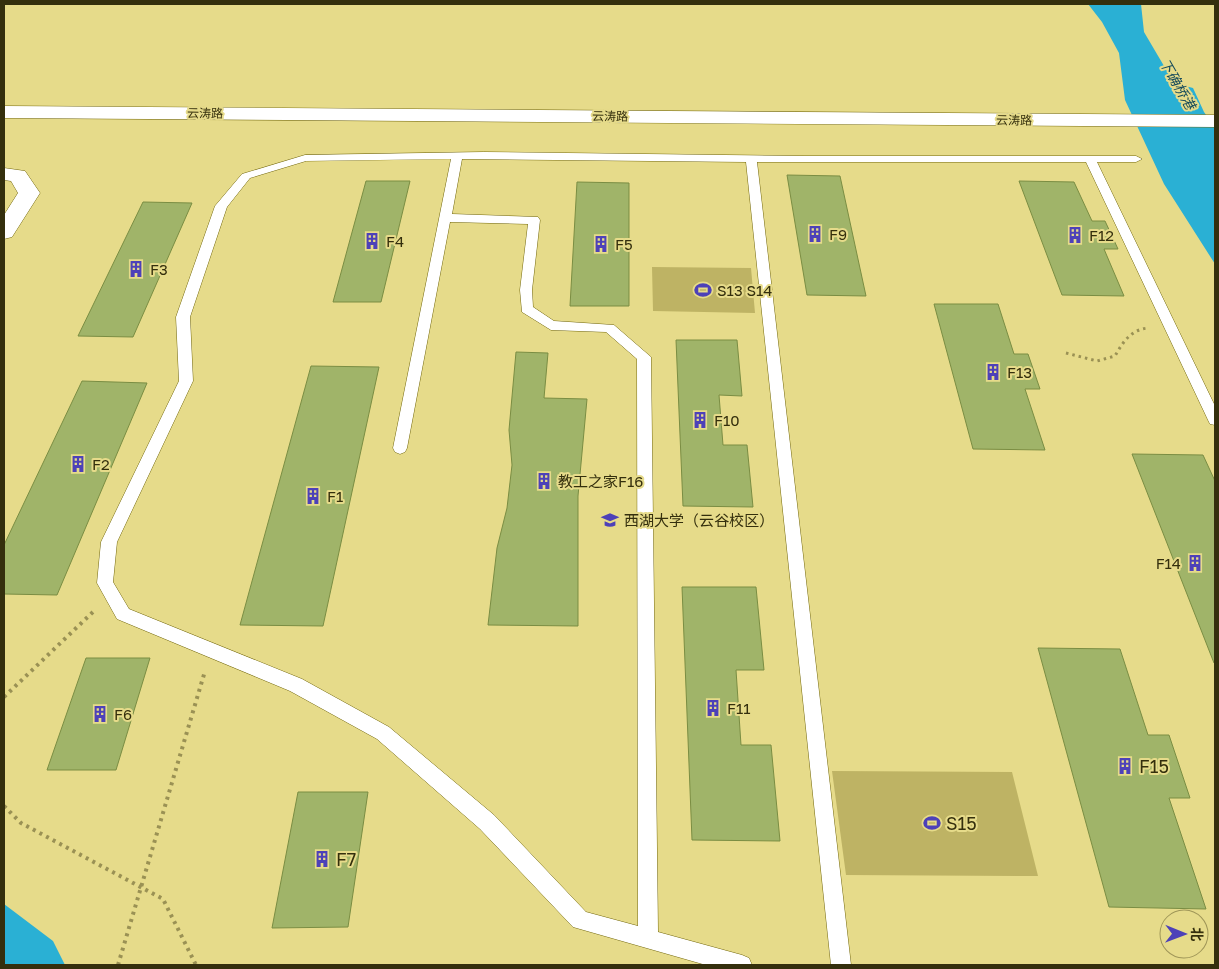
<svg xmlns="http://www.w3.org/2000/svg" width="1219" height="969" font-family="'Golos Text','Noto Sans SC',sans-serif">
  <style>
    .green { fill: #beb364 }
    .water { fill: #2ab0d4 }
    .building { fill: #a0b469; stroke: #7a8d43 }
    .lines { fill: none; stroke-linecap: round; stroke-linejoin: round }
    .lane-casing { stroke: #73680e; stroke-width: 1 }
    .street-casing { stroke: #73680e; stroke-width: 1 }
    .secondary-casing { stroke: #73680e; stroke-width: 1 }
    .path-far1 { stroke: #9a9154; stroke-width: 3; stroke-dasharray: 2.5 4; stroke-linecap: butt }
    .path { stroke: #9a9154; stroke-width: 4; stroke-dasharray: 3 4.5; stroke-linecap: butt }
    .lane { fill: #fff; fill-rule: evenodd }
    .street { fill: #fff; fill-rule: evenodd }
    .secondary { fill: #fff; fill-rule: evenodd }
    .labels { text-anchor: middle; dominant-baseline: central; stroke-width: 4; stroke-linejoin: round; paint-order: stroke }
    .far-street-label { font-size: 12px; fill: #342f0d; stroke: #e6db8a }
    .far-water-label { font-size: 14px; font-style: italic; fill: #174b5b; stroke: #e6db8a }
    .poi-label { font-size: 15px; fill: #342f0d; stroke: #e6db8a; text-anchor: start }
    .near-poi-label { font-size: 18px; fill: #342f0d; stroke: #e6db8a; text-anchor: start }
  </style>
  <rect width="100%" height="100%" fill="#e6db8a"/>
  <!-- green -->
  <path class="green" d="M652,267L751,268L755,313L653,311Z
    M832,771L1012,772L1038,876L846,875Z"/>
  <!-- water -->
  <path class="water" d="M1088,4H1141L1144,32L1174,83L1193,88L1204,112L1215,128V264L1164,184L1125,100L1119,53L1102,22Z
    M4,904L53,941L65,965H4Z"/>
  <!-- building -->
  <path class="building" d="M787,175L840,176L866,296L807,295Z
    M366,181H410L381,302H333Z
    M1019,181L1074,182L1092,221H1105L1118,249H1104L1124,296L1062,295Z
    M577,182L629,183V306H570Z
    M143,202L192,203L133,337L78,336Z
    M934,304H998L1014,354H1028L1040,389H1025L1045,450L973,449Z
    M676,340H737L742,396L719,395L723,445H747L753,507L683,506Z
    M516,352L548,353L544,398L587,399L578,496V626L488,625L497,548L507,508L512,465L509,430Z
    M311,366L379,367L323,626L240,625Z
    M82,381L147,383L57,595L4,594V545Z
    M1132,454L1203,455L1215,481V663H1214Z
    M682,587H756L764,670H736L741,745H771L780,841L692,840Z
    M1038,648L1120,649L1148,735H1169L1190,798H1169L1206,909L1109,907Z
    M86,658H150L116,770H47Z
    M298,792H368L348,927L272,928Z"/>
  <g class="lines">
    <!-- lane casing -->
    <g class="lane-casing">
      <path id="lane" d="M484,152L804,156H1136L1142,159L1136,162H1097L1215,406V425L1210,424L1208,420L1086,162H757L851,965H831L746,162L462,159L452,214L538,217L540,220L532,290L533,307L554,321L614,325L651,357L658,932L742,955L749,958L752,965H706L573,927L480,829L377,739L290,691L117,619L97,583L101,542L179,381L176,317L215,206L242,174L305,155ZM451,159L393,448L395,452L400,454L405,452L407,448L450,222L528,224L520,290L522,312L551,330L606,332L637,359L638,926L586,912L494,815L389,727L302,679L129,609L113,582L117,542L193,381L190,317L227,207L250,178L306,161Z"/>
    </g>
    <!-- street casing -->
    <g class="street-casing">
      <path id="street" d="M4,168L25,171L40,193L12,237L4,239V215L18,193L11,181L4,180Z"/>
    </g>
    <!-- secondary casing -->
    <g class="secondary-casing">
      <path id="secondary" d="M4,106L1215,115V127L4,118Z"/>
    </g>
    <!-- path-far1 -->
    <path class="path-far1" d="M1066,353L1097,361L1115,356C1123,342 1131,329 1149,328"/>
    <!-- path -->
    <path class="path" d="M4,697L95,610
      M4,806L21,823L163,899L196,965
      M118,965L205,671"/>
    <!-- lane -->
    <use href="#lane" class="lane"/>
    <!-- street -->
    <use href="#street" class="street"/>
    <!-- secondary -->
    <use href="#secondary" class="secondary"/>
  </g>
  <!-- icons -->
  <defs>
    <g id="building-bare" transform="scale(1.35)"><path d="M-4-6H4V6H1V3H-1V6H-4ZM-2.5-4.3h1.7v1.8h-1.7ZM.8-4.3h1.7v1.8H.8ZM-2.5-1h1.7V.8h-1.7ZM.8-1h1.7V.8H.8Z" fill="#4d41b8" stroke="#e6db8a" stroke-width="2.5" paint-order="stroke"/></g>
    <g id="stadium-bare" transform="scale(1.35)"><path d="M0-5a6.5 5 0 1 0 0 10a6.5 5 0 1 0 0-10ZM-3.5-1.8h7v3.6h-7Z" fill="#4d41b8" stroke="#e6db8a" stroke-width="2.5" paint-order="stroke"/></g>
    <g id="university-bare" transform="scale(1.35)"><path d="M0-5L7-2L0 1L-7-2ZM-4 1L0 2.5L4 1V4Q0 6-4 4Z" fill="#4d41b8" stroke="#e6db8a" stroke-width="2.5" paint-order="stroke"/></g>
  </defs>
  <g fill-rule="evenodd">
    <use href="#building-bare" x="815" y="234"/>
    <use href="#building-bare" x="1075" y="235"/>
    <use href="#building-bare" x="372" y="241"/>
    <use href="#building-bare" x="601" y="244"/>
    <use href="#building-bare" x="136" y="269"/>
    <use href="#stadium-bare" x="703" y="290"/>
    <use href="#building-bare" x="993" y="372"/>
    <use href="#building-bare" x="700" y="420"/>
    <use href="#building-bare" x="78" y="464"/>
    <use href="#building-bare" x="544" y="481"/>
    <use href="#building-bare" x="313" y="496"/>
    <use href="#university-bare" x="610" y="520"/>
    <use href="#building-bare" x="1195" y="563"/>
    <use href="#building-bare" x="713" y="708"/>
    <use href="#building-bare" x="100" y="714"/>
    <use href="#building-bare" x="1125" y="766"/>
    <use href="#stadium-bare" x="932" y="823"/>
    <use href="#building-bare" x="322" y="859"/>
  </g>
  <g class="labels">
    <!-- far-street labels -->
    <g class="far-street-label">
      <text transform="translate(205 113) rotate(1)">云涛路</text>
      <text transform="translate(610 116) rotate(1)">云涛路</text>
      <text transform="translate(1014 120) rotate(1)">云涛路</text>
    </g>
    <!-- far-water labels -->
    <g class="far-water-label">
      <text transform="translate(1178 84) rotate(60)">下确桥港</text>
    </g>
    <!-- poi labels -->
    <g class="poi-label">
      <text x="829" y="234">F9</text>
      <text x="1089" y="235">F12</text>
      <text x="386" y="241">F4</text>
      <text x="615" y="244">F5</text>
      <text x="150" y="269">F3</text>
      <text x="717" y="290">S13 S14</text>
      <text x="1007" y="372">F13</text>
      <text x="714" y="420">F10</text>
      <text x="92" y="464">F2</text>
      <text x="558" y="481">教工之家F16</text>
      <text x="327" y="496">F1</text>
      <text x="624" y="520">西湖大学（云谷校区）</text>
      <text x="1181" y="563" text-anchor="end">F14</text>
      <text x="727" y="708">F11</text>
      <text x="114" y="714">F6</text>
    </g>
    <!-- near-poi labels -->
    <g class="near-poi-label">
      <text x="1139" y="766">F15</text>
      <text x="946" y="823">S15</text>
      <text x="336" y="859">F7</text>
    </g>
  </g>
  <!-- border -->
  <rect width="1219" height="969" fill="none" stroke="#342f0d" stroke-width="10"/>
  <!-- north arrow -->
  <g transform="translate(1184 934) rotate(91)"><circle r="24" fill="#e6db8a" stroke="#9f9658"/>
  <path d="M0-4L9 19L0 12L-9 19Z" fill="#4d41b8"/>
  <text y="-8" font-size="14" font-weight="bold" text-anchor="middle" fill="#342f0d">北</text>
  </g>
</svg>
